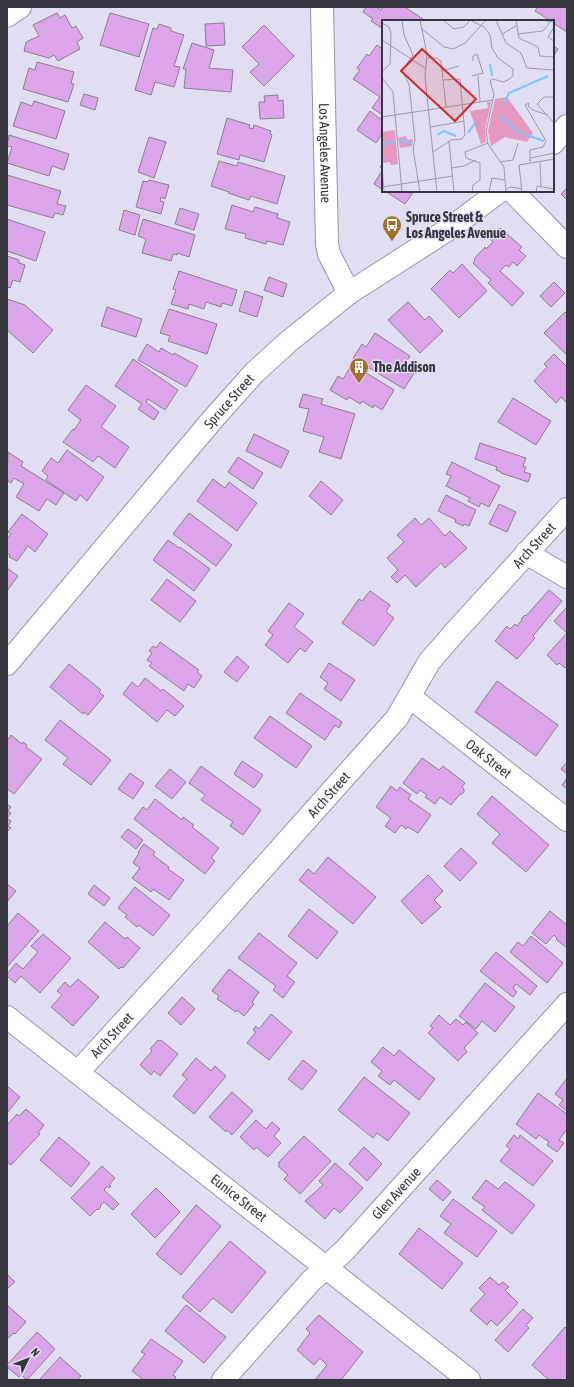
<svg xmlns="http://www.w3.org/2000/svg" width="574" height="1387" font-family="'Asap Condensed',sans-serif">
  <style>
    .building { fill: #dda5e9; stroke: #8c7e8f }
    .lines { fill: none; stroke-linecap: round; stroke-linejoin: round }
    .minor-casing { stroke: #9794a8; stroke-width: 24 }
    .minor { stroke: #fff; stroke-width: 22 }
    .labels { text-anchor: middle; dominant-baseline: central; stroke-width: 3; stroke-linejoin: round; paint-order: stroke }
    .street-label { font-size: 14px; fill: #37353e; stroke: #e1def4 }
    .poi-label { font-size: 14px; font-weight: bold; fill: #37353e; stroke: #e1def4; text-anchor: start }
    .inset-river { fill: none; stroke: #77c9ff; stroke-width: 2 }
    .inset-road { fill: none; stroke: #9d9aab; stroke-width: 1 }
    .view { fill: #d62828; fill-opacity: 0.15; stroke: #d62828; stroke-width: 2 }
    .inset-edge { fill: none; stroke: #37353e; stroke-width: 2 }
  </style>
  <rect width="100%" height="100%" fill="#e1def4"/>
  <!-- building -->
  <path class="building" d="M366,7H376L381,10L383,7H405L426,21H383V29L371,21L373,19L363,12Z
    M538,7H567V32L553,23V21H551L535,11Z
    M57,13L60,18L65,15L72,28L76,26L83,38L77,42L80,49L58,61L54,55L49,58L24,51L26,42L39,36L33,25Z
    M110,13L149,24L139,57L100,45Z
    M224,23L225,45L206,46L205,24Z
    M159,24L171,28V31L184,35L174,66L180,67L174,87L155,82L151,95L135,90L153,28L157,29Z
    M264,25L294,56L264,86L250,72L259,64L242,47Z
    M192,43L214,50L209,68L233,70L231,92L184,88L186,69H183Z
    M377,45L383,49V115L372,108L380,97L353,79L360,70L357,68L367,54L369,56Z
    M553,46L558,49L553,57Z
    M37,62L74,72L71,83L74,84L68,102L23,89L29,68L35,70Z
    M84,94L98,98L95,110L80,105Z
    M278,95V101L283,100L284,118L260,119L259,102H265L264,96Z
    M34,101L65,111L56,139L13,126L21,102L32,106Z
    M370,111L383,121V133L376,143L357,130Z
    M227,118L250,125L249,128L253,129L254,125L271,131L270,134L272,135L264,162L240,155L239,160L217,154Z
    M9,135L69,154L64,170L52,166L49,176L7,163L12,147L7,146Z
    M149,137L166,142L154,178L138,172Z
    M219,161L237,166L238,162L285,176L277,204L251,196L249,200L228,193L229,192L211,186Z
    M383,162V190L374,184L383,169L380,167Z
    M7,175L61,191L57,204L66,206L63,215L55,213L53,218L7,205Z
    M149,180L169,185L165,199L161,197L160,201L164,202L161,214L136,207L143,181L148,182Z
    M567,188V200L561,194Z
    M385,191H414L405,204Z
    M232,205L253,212L255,207L278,214L277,218L290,222L283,245L267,241L266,244L245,238L246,234L225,229Z
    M180,208L199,214L194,230L175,224Z
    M124,210L140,215L135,235L119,230Z
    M7,219L45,232L36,261L7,251Z
    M143,219L195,235L189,257L177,253V255L173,254L171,261L142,253L146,239L138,236Z
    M500,228L522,247L519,250L526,256L517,266L513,262L509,267L506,265L500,271L524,293L512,306L488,283L491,280L473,263L475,261L474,259L485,247L486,249L493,242L490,239Z
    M7,256L19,260V263L25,265L20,282L13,280L10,288L7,287Z
    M462,264L487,291L459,318L431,289L450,270L453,273Z
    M179,271L237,290L232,306L222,303L221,307L206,302L204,309L189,304L188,309L171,304L176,290L173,289Z
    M269,277L287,284L283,297L264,290Z
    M554,282L565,293L551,307L540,296Z
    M245,291L263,297L257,317L239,311Z
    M7,299L25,305L53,330L33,353L7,330Z
    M408,302L425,320L429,316L443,331L420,353L388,320Z
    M107,307L142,319L136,337L101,326Z
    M169,309L217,324L207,354L168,341L170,336L160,333Z
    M565,312L567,314V355L544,333Z
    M375,333L410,356L405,364L416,370L404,389L353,358L362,344L366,347Z
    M147,344L159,352L161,348L173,355L174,353L198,366L186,387L138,360Z
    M554,354L567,367V403L561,397L556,403L534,381L547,367L544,364Z
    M133,359L178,390L165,410L148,399L146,402L159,412L154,420L138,409L142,404L115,386Z
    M352,364L394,390L382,410L374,405L373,408L362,401L360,404L349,397L347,400L330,390L338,376L343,379Z
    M86,385L116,406L101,427L129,447L115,468L98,456L93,462L63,442L73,429L74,430L81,420L68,410Z
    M303,394L323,399L321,404L355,414L341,459L319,452L324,437L303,431L309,409L299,407Z
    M513,398L551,421L536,445L498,422Z
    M254,434L289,451L281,468L246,451Z
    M480,443L526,458L523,466L526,467L524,472L531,474L528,482L501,473V472L496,470L497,467L475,459Z
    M67,450L104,477L87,501L80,495L76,501L46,480L48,476L42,471L51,458L58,463Z
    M8,452L23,462L21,466L64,493L56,505L47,499L39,511L16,497L24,484L14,478L11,483L7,480Z
    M238,457L263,473L253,489L228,472Z
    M452,462L500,486L489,507L481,503L479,507L468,501L470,498L446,486L451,476L446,474Z
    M213,479L225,488L229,482L257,503L237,531L197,501Z
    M321,481L343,500L331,515L309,496Z
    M446,495L476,510L469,526L464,524L463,526L455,522L456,520L438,511Z
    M499,504L516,512L507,532L489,524Z
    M189,513L232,545L216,566L173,534Z
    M22,514L48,534L35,552L28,546L17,561L9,557L10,555L7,553V539L11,534L8,532Z
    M415,518L421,525L429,518L445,536L450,531L467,548L445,568L441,563L416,587L405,575L397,583L391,577L398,570L387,558L404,542L397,535Z
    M168,540L179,548L180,547L210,569L194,591L153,560Z
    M7,568L18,576L7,591Z
    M167,579L196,601L180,622L151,600Z
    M549,590L562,601L533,636L535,638L517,659L495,641L507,626L510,629L515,624L517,626L522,620L521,619L525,615L526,616Z
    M370,591L390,605L386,612L394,618L374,646L342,623L359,599L362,601Z
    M289,603L304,614L294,627L313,642L305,652L300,648L288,663L265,645L273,635L268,631Z
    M567,607V633L554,621Z
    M567,633V666L565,668L559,663L557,665L547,655Z
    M160,642L199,670L197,672L202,676L194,688L188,684L184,691L149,666L152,663L147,660L152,653L149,651L153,646L156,648Z
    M237,656L249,667L237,682L224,672Z
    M329,663L355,680L341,701L324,689L328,683L320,677Z
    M69,664L101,690L99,692L104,696L88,715L84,712L83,714L50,687Z
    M145,678L161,691L163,689L184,706L175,716L167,710L157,722L123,694L132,682L138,687Z
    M497,681L558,725L536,756L475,712Z
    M300,693L342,722L339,728L335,725L325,740L286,713Z
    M270,716L312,746L296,768L254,738Z
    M60,720L111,760L91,785L63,764L68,758L45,740Z
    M11,735L22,744L23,742L27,745L26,747L42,759L14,794L7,789V741Z
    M422,758L439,770L443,766L465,783L462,787L464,789V792L462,794H460L451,805L440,797L435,804L425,797L427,795L420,790L417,794L403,783Z
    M242,761L263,775L254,788L234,774Z
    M567,762V774L561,769Z
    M201,766L261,810L243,835L230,826L233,822L201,800L205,795L189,783Z
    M170,769L186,782L172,799L155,786Z
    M130,773L144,783L133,799L118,789Z
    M567,778V789L562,785Z
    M391,786L397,791L400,787L411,795L408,799L431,815L418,833L408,827L406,829L401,825L395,833L385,826L391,818L376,807Z
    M492,796L549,845L526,872L492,843L500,834L477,814Z
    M155,799L182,820L183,817L194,825L192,827L219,848L211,858L215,861L205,874L134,819L143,807L147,810Z
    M7,804L11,807L8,811L11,813L7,818L11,821L8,826L11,828L7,832Z
    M128,829L143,840L136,849L121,837Z
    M144,844L155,852L153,855L169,867L168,869L184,880L169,900L153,889L151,892L132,878L140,868L133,863L139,853L138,852Z
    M461,848L477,863L460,881L444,866Z
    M328,857L376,897L353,924L299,880L308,869L314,874Z
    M428,875L443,891L434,900L441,907L422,924L401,901Z
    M7,884L16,891L7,902Z
    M94,885L110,898L104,906L88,894Z
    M135,887L170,915L153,936L139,925L137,927L125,917L127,915L118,908Z
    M309,909L338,932L317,959L288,936Z
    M550,911L567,925V948L556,939L557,938L554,935L546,944L532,933Z
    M18,913L39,931L7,967V926Z
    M105,922L125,939L127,937L140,948L123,968L121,967L119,969L88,942Z
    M259,933L297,963L287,976L295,982L283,998L273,990L276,986L238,958Z
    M43,934L71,958L40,993L21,976L15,983L7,976V974L16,963L23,969L38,952L31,946Z
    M531,936L563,963L547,983L510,952L518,942L523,946Z
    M496,952L537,986L530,995L516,984L513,988L517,992L513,997L480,971Z
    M229,969L259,992L252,1002L254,1004L244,1016L237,1010L236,1012L217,999L219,996L212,991Z
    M78,979L99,997L73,1026L51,1007L62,995L57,991L65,982L70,987Z
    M485,983L515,1007L495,1032L482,1021L476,1029L459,1016Z
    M182,997L195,1009L181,1025L168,1013Z
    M271,1014L292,1032L269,1060L247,1043L256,1032L253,1030L256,1026L259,1029Z
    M439,1015L450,1025L456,1019L463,1025L466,1022L478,1033L464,1048L467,1052L458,1061L428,1033L433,1028L430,1026Z
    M158,1040L160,1041L161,1040L178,1054L160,1076L154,1071L151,1075L140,1065L152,1051L150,1049Z
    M383,1047L394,1056L399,1050L435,1079L419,1100L394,1080L390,1085L378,1076L382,1071L371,1062Z
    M196,1058L211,1071L215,1066L226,1076L194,1114L173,1096L187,1079L182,1075Z
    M303,1060L317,1071L302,1090L288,1079Z
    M364,1077L410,1113L388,1141L377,1133L373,1138L338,1110Z
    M567,1078V1111L559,1105L563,1100L555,1094Z
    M7,1086L20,1097L7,1113Z
    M232,1092L253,1111L232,1135L227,1130L226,1132L209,1117Z
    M538,1093L567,1114V1129L559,1140L564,1143L557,1152L547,1145L549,1142L539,1135L536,1139L516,1124Z
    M26,1109L44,1125L38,1133L40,1134L11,1165L7,1162V1125L17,1114L19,1116Z
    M256,1120L266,1129L272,1122L280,1129L274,1136L281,1143L268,1157L256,1147L254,1150L240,1137Z
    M514,1135L518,1139L520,1135L553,1161L533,1186L500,1161L510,1149L506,1146Z
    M304,1136L331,1161L300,1194L284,1179L288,1175L278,1166L280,1164L278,1163Z
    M59,1137L90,1163L71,1187L40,1160Z
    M364,1147L382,1164L367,1181L349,1164Z
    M335,1163L363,1188L340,1213L334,1208L325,1219L305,1201L323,1185L319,1181Z
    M102,1166L115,1178L109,1185L111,1186L109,1188L107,1186L104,1190L119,1204L113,1210L104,1202L100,1206L101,1207L98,1210L97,1209L90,1216L71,1198Z
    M437,1180L451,1192L443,1201L429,1189Z
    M486,1180L498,1189L505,1182L535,1205L512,1234L482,1210L485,1207L472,1198Z
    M156,1188L180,1212L155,1238L131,1214Z
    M453,1199L497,1231L477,1257L444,1233L451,1224L440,1216Z
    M196,1205L221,1226L181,1275L156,1254Z
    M419,1228L463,1263L442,1289L399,1254Z
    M230,1241L266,1272L232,1313L213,1298L200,1312L182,1297Z
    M7,1274L15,1282L7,1289Z
    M490,1277L499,1285L503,1282L509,1287L505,1290L518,1303L497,1326L491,1320L487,1325L470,1310L485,1294L479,1288Z
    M7,1305L26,1322L15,1334L14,1333L7,1339Z
    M186,1305L226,1337L204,1363L165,1331Z
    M523,1309L533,1318L526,1325L529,1328L508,1352L495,1340Z
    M319,1315L363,1352L341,1380H315L327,1365L320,1358L314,1365L297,1350L310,1333L306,1329Z
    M565,1327L567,1329V1380H549L532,1365Z
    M37,1332L55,1349L27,1380L21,1375L19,1377L7,1367V1365Z
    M151,1339L183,1361L173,1375L176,1377L174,1380H144L132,1371L145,1354L141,1352Z
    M60,1357L81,1376L77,1380H39Z"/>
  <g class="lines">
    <!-- minor casing -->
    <g class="minor-casing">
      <g id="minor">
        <path id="s1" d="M322,7L327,244L329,254L349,293"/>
        <path d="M7,16L20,7"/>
        <path d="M553,143L567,126"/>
        <path d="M512,191L567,247"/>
        <path d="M526,553L567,577"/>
        <path id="s2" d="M7,664L213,419L254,373L288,342L349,293L452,227L500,191"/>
        <path id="s3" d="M410,697L567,820"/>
        <path id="s4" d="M7,1017C162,1137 316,1258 469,1380"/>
        <path id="s5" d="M78,1072L207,931L397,718L429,662L455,632L567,509"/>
        <path id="s6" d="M223,1380L311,1281L345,1250L567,1004"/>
      </g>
    </g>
    <!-- minor -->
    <use href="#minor" class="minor"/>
  </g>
  <!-- icons -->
  <defs>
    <g id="bus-pin" transform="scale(1)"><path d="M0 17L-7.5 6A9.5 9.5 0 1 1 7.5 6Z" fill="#a56f29" stroke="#e1def4"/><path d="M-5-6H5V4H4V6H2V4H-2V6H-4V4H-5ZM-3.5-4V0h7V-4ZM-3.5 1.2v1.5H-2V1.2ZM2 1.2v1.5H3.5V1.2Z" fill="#fff"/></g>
    <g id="building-pin" transform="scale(1)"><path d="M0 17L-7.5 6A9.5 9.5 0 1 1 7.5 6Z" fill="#a56f29" stroke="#e1def4"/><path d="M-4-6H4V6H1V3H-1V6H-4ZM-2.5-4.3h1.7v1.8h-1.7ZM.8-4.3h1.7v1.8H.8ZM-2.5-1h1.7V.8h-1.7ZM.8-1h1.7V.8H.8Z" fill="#fff"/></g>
  </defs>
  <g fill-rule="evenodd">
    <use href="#bus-pin" x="392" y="225"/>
    <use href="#building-pin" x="359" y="367"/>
  </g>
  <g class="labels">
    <!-- street labels -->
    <g class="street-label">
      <text stroke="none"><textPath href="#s1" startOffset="146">Los Angeles Avenue</textPath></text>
      <text stroke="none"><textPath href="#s2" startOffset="344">Spruce Street</textPath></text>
      <text stroke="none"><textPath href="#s5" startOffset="698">Arch Street</textPath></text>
      <text stroke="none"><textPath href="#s3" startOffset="100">Oak Street</textPath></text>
      <text stroke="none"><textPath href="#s5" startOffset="374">Arch Street</textPath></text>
      <text stroke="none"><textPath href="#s5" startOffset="50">Arch Street</textPath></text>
      <text stroke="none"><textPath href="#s6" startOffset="255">Glen Avenue</textPath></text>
      <text stroke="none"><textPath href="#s4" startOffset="294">Eunice Street</textPath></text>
    </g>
    <!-- poi labels -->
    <g class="poi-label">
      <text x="406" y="217">Spruce Street &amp;<tspan x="406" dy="16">Los Angeles Avenue</tspan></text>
      <text x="373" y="367">The Addison</text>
    </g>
  </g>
  <!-- overview -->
  <g transform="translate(382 20)">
    <rect width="172" height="172" fill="#e1def4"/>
    <path d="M125,77L151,113L145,122L123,117L109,126L106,111L113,79ZM105,82H109L103,110L104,122L99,124L88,91L106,88ZM13,110L16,144L9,145L8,142L1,143L0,112ZM24,116L26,120L31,119L30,126L18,128L16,118Z" fill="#e698c0"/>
    <path class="inset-river" d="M108,44L110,56M121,85L127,73L166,56M118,96L136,112L162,121M86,113L93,103M55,115L62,111L74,116M17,120L30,123M0,125L14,121"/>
    <path class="inset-road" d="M20,0L22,15L31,35L20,51L27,64L33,120L31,129L38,172M38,0L45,34L43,57L55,172M61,0L72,9L82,7L88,0L102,7L108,15L110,28L116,38L131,49V56L126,60L121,62L111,59L108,61L112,74L104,112L106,124L122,147L124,172M114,0L124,23L139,33L145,48L172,50M134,0L137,18L156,27L158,36L172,37M158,0L172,2M0,3L7,7L9,13L8,44L0,52M172,7L166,17L172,21M39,8L62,27L71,29L83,23L104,0M120,14L134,6M135,14L161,11L169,1M0,20L43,48M45,38H55L59,41L64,87M60,51L77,46M90,56L101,53L95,34L91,36V41M96,56L98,82M0,58L11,72L20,172M172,77H162L155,84L172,103M0,97L111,80M49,107L82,101M67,121L72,172M51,132L69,120L80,119L83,115L78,59L61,60M149,138L172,133M158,141L159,167M118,142L131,140L136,123M148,142V130L161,127L164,121L143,85L147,83L146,86L151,90L166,95M0,145L2,172M70,148L82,146L94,140M0,167L71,156M124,169L129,167L140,169M90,172L91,165L98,160V143L84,138L83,132L106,123M107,172L110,158L123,160M140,172L137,145L172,139M154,172L155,166L172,169"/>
    <path class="view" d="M40,29L94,79L73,101L19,51Z"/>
    <rect width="172" height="172" class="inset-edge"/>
  </g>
  <!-- border -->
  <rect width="574" height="1387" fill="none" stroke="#37353e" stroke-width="16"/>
  <!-- north arrow -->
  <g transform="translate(28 1359) rotate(47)" stroke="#e1def4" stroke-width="3" paint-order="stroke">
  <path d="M0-3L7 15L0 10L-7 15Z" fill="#37353e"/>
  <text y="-6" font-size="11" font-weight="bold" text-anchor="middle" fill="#37353e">N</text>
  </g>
</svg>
